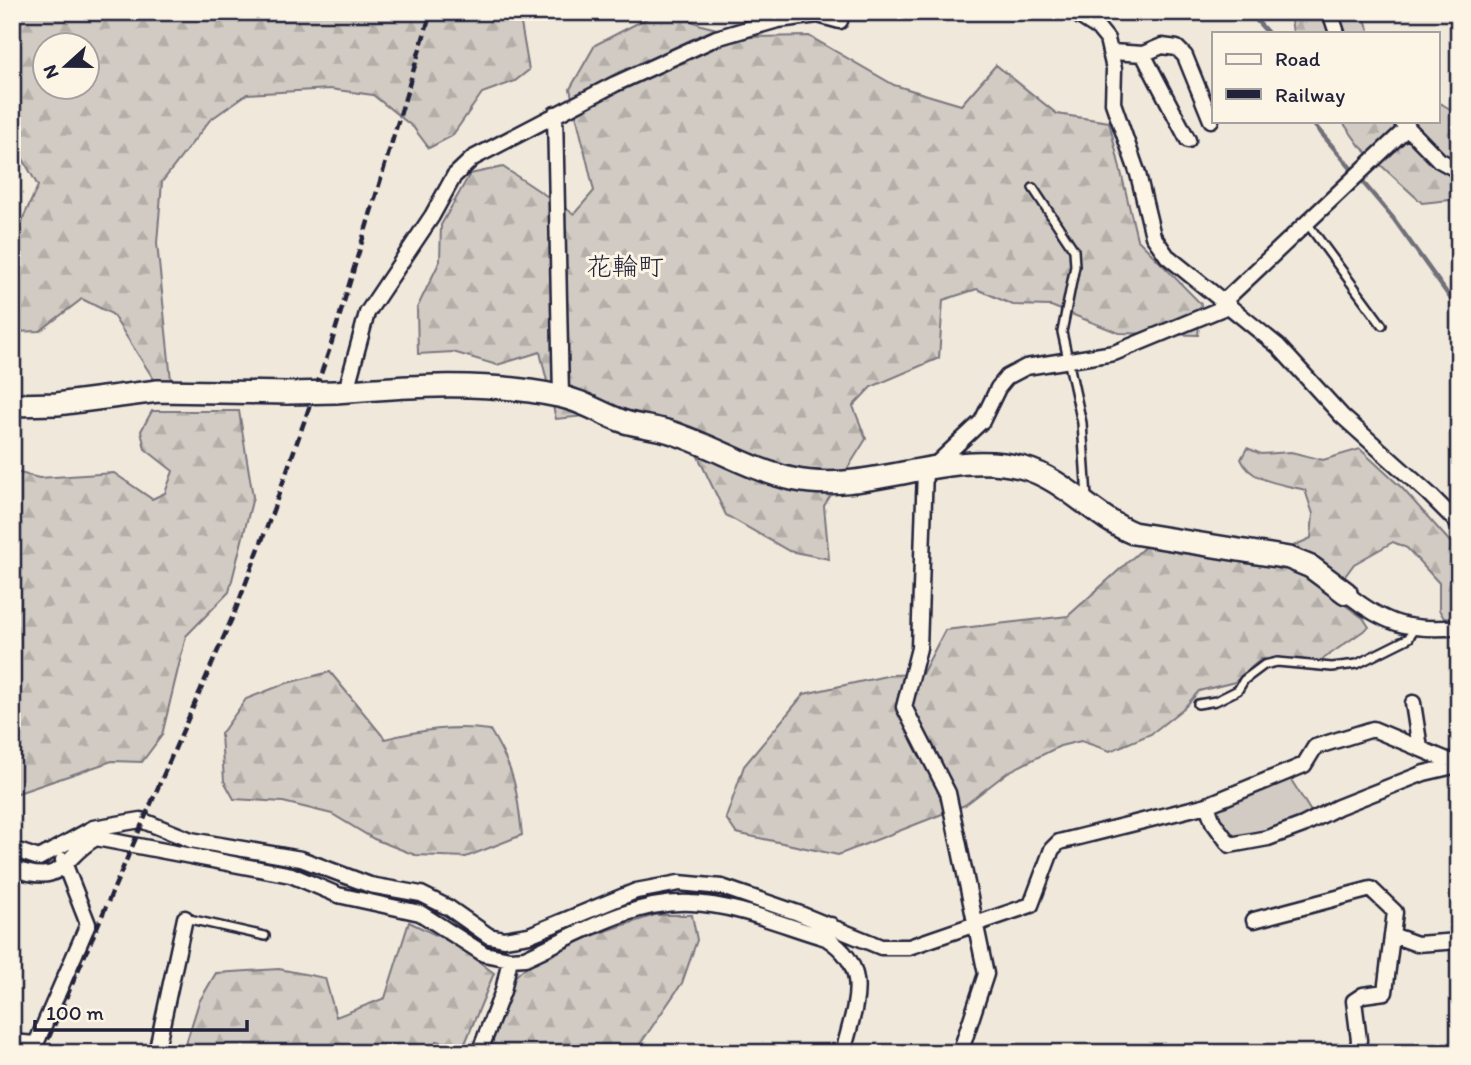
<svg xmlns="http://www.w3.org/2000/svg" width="1471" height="1065" font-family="Itim,'Klee One',sans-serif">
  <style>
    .forest { fill: url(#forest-firs); stroke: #7a767f; stroke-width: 2; fill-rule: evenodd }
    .park { fill: #d1cbc3; stroke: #7a767f; stroke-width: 2 }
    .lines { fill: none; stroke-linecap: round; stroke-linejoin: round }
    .stream { stroke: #716f79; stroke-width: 4.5 }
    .lane-casing { stroke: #22223b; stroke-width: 12 }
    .street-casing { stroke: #22223b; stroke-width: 19 }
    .secondary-casing { stroke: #22223b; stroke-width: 26 }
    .lane { stroke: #fcf5e5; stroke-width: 7 }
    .street { stroke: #fcf5e5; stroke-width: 14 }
    .secondary { stroke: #fcf5e5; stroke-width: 21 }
    .rail { stroke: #22223b; stroke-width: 4.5; stroke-dasharray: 10 5; stroke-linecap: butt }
    .secondary-bridge-casing { stroke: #22223b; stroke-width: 26; stroke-linecap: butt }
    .secondary-bridge { stroke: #fcf5e5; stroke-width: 21 }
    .labels { text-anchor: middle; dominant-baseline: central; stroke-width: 6; stroke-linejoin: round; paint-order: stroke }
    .neighbourhood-label { font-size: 26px; fill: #22223b; stroke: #fcf5e5 }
  </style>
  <defs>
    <pattern id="forest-firs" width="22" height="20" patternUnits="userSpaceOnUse" patternTransform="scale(1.75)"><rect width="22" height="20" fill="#d1cbc3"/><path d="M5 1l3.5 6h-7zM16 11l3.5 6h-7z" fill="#b3aea8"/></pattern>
  </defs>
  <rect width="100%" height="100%" fill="#efe8db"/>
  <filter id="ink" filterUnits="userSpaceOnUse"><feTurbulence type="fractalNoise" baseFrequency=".0143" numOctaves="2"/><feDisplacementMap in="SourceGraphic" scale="14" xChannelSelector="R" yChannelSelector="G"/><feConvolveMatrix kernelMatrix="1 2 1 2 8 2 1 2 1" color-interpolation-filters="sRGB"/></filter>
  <g filter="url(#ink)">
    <!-- forest -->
    <path class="forest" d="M12,12H519L529,70L515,81L482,93L452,136L429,148L413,127L373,95L330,89L247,94L210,120L162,182L157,243L171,380L155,381L112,314L82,299L40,331L12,332V242L38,186L23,159L12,152ZM46,46H88V88H46Z
      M659,12H672L701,25L749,37L809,36L894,85L961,105L996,65L1057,114L1109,122L1137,239L1201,304L1198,335L1119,333L1051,306L1013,305L977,289L943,300L939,358L871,387L853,406L866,439L824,506L829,559L789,551L726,515L682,423L594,415L556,419L540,352L497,365L453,352L418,354L417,308L440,261L441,225L470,174L503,167L574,214L594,191L570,89L595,45Z
      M1290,12H1362L1370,33H1293Z
      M1438,102L1459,114V199L1422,203L1360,146L1342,121H1438Z
      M152,411H239L253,497L229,592L186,636L162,735L142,762L112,761L12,795V471L39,478L114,473L152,499L165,493L173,471L145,449L141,431Z
      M1247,448L1261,454L1291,452L1323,460L1360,449L1402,488L1452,544V556L1459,567V619L1444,618L1439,610V583L1407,548L1393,542L1354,564L1331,595L1363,618L1369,627L1320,661L1261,659L1235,682L1199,691L1185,707L1151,734L1110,751L1081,741L1060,746L1008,772L965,805L838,855L736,833L726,818L744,766L804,694L891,675L922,674L945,630L1068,616L1149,543L1289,548L1311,538L1313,514L1305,490C1283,484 1250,482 1241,459Z
      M330,672L385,739C421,730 453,725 490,730C515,771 517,788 522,835L466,857L415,855L374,839L332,814L283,802L234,799L224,781L221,734L246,699L287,683Z
      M655,915H692L697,940L682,983L634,1053L489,1052C497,1030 501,1000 513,980C529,953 624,925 655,915Z
      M409,922L457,945L494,973L464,1046L436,1041L431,1053H183L199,1002L216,973L279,969L325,978L336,1017L385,998Z"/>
    <!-- park -->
    <path class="park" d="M1290,778L1313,815L1299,823L1232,840L1216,818L1218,808Z"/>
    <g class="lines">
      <!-- stream -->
      <path class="stream" d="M1249,12L1268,33
        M1311,121L1393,218L1459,310"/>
      <!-- lane casing -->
      <g class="lane-casing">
        <path id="lane" d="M1459,42V56
          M1457,82L1459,81
          M1033,188L1074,250L1075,266L1062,332L1082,423L1087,498
          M1307,223L1382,325
          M1198,704L1216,701L1238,690L1244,680L1264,665L1277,662L1332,667L1357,664L1409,638L1413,629
          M185,918L265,936"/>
      </g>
      <!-- street casing -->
      <g class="street-casing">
        <path id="street" d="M1073,12L1098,28L1107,39L1114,69L1113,103L1138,174L1153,236L1167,256L1278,346L1342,416L1429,494L1459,524
          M1330,12L1337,33
          M1112,52L1143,54L1162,46L1177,48L1185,56L1211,120
          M1143,54L1188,140
          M555,114L561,396
          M1402,122L1439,160L1459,171
          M1223,302L1408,127
          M346,391L367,313L432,216L454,176L473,158L615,84L716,38L778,20L818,15L840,21
          M933,467L982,421L998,388L1007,377L1026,367L1114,353L1228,306
          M925,469L919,648L904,707L948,793L986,974L960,1053
          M1346,593C1384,624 1410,632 1459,627
          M1413,703L1420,748
          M1207,805L1213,822L1230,845L1268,838L1303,825L1338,807L1424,773L1458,765
          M12,849L39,858L93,828L141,820L191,840L301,859L370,885L421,894L449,908L489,936L504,939L529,935L636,891L679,883L722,887L798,913L881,947H909L1031,905L1052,849L1059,842L1207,805L1304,765L1315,747L1373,729L1459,765
          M12,868C67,888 59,858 96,838L291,875L338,895L420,913L484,954L510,959L525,958C576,935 633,900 691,903C734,904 785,926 826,938L831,925
          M1254,920L1371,889L1395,912L1385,992L1363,995L1354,1001L1359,1040L1357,1053
          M1392,935L1417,944L1459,941
          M826,938C874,968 854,1007 843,1053
          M12,1042L35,1044
          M32,1053L88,924L63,860
          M156,1053L185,918
          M479,1053L503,991L510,959"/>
      </g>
      <!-- secondary casing -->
      <g class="secondary-casing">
        <path id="secondary" d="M336,392C411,386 483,380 558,396C581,400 600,413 622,421C639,427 657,427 673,433C713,446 751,470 792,479C868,496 947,447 1024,468C1064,479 1094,517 1133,533L1289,558L1311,567L1346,593
          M12,405L57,404L158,391L288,393"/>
      </g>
      <!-- lane -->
      <use href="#lane" class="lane"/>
      <!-- street -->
      <use href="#street" class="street"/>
      <!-- secondary -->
      <use href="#secondary" class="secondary"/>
      <!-- rail -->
      <path class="rail" d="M42,1053L236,609L270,519L330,348L431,12"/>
      <!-- secondary-bridge casing -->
      <g class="secondary-bridge-casing">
        <path id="secondary-bridge" d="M288,393L336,392"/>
      </g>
      <!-- secondary-bridge -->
      <use href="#secondary-bridge" class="secondary-bridge"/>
    </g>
  </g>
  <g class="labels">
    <!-- neighbourhood labels -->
    <g class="neighbourhood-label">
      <text x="625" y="266">花輪町</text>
    </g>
  </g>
  <!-- margin -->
  <rect width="1471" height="1065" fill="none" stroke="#fcf5e5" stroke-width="42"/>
  <rect x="21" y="21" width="1429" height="1023" fill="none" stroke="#22223b" stroke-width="2.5" filter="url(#ink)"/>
  <!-- legend -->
  <rect x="1212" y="32" width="228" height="91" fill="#fcf5e5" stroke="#a5a1a1" stroke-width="2"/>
  <rect x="1226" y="54" width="35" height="10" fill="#fcf5e5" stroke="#a5a1a1" stroke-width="2"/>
  <text x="1275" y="66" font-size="21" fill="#22223b">Road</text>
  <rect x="1226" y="89" width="35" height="10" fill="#22223b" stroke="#a5a1a1" stroke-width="2"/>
  <text x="1275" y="102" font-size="21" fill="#22223b">Railway</text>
  <!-- north arrow -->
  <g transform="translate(66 66) rotate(249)"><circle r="33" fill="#fcf5e5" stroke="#a5a1a1" stroke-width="2"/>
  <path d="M0-5L12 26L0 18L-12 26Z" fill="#22223b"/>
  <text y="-10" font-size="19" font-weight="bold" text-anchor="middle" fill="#22223b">N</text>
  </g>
  <!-- scale -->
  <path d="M35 1020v10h212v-10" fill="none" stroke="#22223b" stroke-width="3.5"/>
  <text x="46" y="1020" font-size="21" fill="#22223b" stroke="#fcf5e5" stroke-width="5" paint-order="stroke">100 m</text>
</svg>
